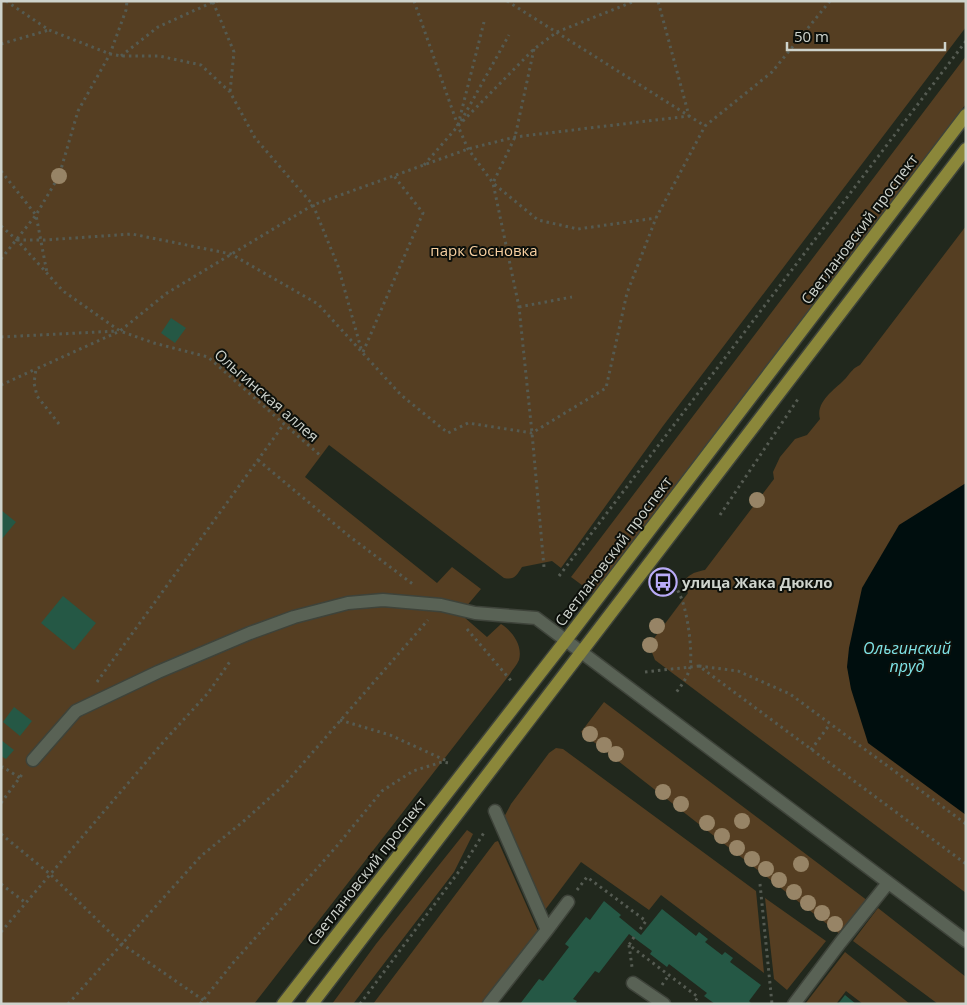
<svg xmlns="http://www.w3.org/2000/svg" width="967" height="1005" font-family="'Open Sans',sans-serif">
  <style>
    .green { fill: #553e22 }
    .water { fill: #000e0e }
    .building { fill: #255845 }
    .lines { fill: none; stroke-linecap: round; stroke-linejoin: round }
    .minor-casing { stroke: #3e433a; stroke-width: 15 }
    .major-casing { stroke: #3e433a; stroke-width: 15 }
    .path { stroke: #555b52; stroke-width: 3; stroke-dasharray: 2.5 4; stroke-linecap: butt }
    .minor { stroke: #596255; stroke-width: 12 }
    .major { stroke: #8b873a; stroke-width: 12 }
    .tree { fill: #978466 }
    .labels { text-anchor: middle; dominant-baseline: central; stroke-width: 4; stroke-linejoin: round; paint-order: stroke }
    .street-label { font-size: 15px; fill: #ced3cc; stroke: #0d100b }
    .park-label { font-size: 15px; fill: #f8d0a1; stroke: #0d100b }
    .poi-label { font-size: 15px; font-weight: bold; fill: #ced3cc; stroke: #0d100b; text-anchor: start }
    .water-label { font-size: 16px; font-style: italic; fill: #7fe3e6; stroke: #0d100b }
  </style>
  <rect width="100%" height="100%" fill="#21281d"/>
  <!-- green -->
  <path class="green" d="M1,1H966V27L663,426L561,568L552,561L522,567C516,576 515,580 504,578L329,445L305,477L437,583L452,567L481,589L465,608L464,617L487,637L501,624C512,631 523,645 519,660C517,665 512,670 510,674L254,1004H1Z
    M966,56V104L594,594L571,577Z
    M966,226V893L655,660L649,645L688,593C678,578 693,572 705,570L774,479L773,472L780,457L795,439L807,435L820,419C815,401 836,389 846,378C851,372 853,368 860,365Z
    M604,702L868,901L841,935L581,732Z
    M556,748L563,749L756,891L764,973L661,895L649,910L581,862L545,910L503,819L511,804L549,753Z
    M467,830L473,834L454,872L353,1004H332L376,944Z
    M498,841L538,931L481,1004H373L495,842Z
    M765,898L826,941L787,990L774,979Z
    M878,908L966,977V1004H938L853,941Z
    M845,952L910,1004H863L846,991L836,1004H805Z"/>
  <!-- water -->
  <path class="water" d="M966,483V815L868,743L851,689L847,667L849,648L862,588L899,525Z"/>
  <!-- building -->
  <path class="building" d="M171,318L186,328L175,343L161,333Z
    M1,510L16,522L1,540Z
    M63,596L96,623L74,650L41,623Z
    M14,707L32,721L20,736L3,722Z
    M1,740L14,750L6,759L1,756Z
    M604,901L621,915L619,917L641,935L662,909L696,936L699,932L708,939L705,942L722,955L725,952L733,958L730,962L761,985L749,1001L752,1004H715L704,996L707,993L669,964L667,967L650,954L652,951L629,934L599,973L595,971L573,999L577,1001L575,1004H520L539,979L543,981L569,947L565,944L586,917L590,920Z
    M845,995L856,1004H838Z"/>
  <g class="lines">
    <!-- minor casing -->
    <g class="minor-casing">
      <path id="minor" d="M33,760L76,711L158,672L250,633L294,617L348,603L383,600L441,605L475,613L536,618L966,941
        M495,811L547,930
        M633,983L664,1004
        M489,1004L547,930L568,902
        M794,1004L840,943L888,883"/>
    </g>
    <!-- major casing -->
    <g class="major-casing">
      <path id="major" d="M283,1004L566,640L966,115
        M312,1004L966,149"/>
    </g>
    <!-- path -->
    <path class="path" d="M6,1L49,30L110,54L121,56H159L201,65L230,92L255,138L313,205L338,266L362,352
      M414,1L458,126L468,149L493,183L519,307L532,433L544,567
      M507,1L705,126
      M213,2L234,52L230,92
      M1,44L49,30
      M534,49L515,137L493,183L538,220L578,229L656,218
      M121,56L158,27L213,2L218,1
      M461,121L509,35
      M458,125L484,22
      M424,165L458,126L534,49L557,32L635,1
      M1,171L36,215L47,273
      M1,226L17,240L63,291L120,331L154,343L208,357L284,424L321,456
      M17,240H45L132,234L231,254L318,304L401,395L448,433L468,423L532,433L606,388L627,293L656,218L705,126L772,72L830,1
      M1,259L36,215L59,176L78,111L110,54L126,10L127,1
      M519,307L572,297
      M1,337L117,331
      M363,352L423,213L394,176
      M1,385L36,369
      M59,424L37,396L34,383L36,369L120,331L167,293L313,205L468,149L515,137L689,116L658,1
      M258,460L349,536L414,585
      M720,515L798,399
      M559,576L966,41
      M670,580C673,584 677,588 679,593C687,607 693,651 690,667C688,677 681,686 675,694
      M467,629L513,683
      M699,666L738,671L790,694L966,824
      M645,672L699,666L966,864
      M97,682L284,424
      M340,720L390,735L447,761
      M811,750L830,724
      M1,768L3,767L20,778
      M1,803L23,773
      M1,834L50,874L122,944L209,1004
      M1,884L26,903
      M760,884L772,1004
      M577,890L587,877L646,921L638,932
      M1,932L165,740L208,693L231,660
      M634,937L629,945L698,997L693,1004
      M629,945L632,967
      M662,985L669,975
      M68,1004L201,856L245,820L285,784L428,620
      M200,1004L233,963L336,847L382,791L413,771L442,762L449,763
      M360,1004L463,866L485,831"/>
    <!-- minor -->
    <use href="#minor" class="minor"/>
    <!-- major -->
    <use href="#major" class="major"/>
  </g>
  <!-- trees -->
  <g class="tree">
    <circle cx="59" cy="176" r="8"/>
    <circle cx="757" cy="500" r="8"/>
    <circle cx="657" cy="626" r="8"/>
    <circle cx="650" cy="645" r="8"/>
    <circle cx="590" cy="734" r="8"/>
    <circle cx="604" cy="745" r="8"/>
    <circle cx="616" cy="754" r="8"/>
    <circle cx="663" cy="792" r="8"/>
    <circle cx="681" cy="804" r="8"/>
    <circle cx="742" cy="821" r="8"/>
    <circle cx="707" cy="823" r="8"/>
    <circle cx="722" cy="836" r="8"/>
    <circle cx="737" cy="848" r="8"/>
    <circle cx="752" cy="859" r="8"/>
    <circle cx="801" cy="864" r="8"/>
    <circle cx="766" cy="869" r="8"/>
    <circle cx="779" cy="880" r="8"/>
    <circle cx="794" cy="892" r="8"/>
    <circle cx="808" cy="903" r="8"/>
    <circle cx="822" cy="913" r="8"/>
    <circle cx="835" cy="924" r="8"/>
  </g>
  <!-- icons -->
  <defs>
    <g id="bus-ring" transform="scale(1.4375)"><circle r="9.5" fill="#0d100b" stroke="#b9abf7" stroke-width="1.5"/><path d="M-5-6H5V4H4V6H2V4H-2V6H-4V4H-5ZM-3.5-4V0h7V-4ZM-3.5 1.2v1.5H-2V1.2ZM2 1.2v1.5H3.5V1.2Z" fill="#b9abf7"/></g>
  </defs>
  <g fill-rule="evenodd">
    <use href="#bus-ring" x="663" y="582"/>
  </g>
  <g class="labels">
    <!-- street labels -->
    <g class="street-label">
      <text transform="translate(859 229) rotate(-53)">Светлановский проспект</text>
      <text transform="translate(267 395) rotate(41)">Ольгинская аллея</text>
      <text transform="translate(613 551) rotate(-53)">Светлановский проспект</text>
      <text transform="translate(366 871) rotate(-52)">Светлановский проспект</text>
    </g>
    <!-- park labels -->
    <g class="park-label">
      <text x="484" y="250">парк Сосновка</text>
    </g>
    <!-- poi labels -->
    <g class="poi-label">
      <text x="682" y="582">улица Жака Дюкло</text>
    </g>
    <!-- water labels -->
    <g class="water-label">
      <text x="907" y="648">Ольгинский<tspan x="907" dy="18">пруд</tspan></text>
    </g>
  </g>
  <!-- border -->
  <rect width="967" height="1005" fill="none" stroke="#ced3cc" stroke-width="5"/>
  <!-- scale -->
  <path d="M787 42v8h158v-8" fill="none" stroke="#ced3cc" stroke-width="2.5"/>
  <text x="794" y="42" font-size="15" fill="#ced3cc" stroke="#0d100b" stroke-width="4" paint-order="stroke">50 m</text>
</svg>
